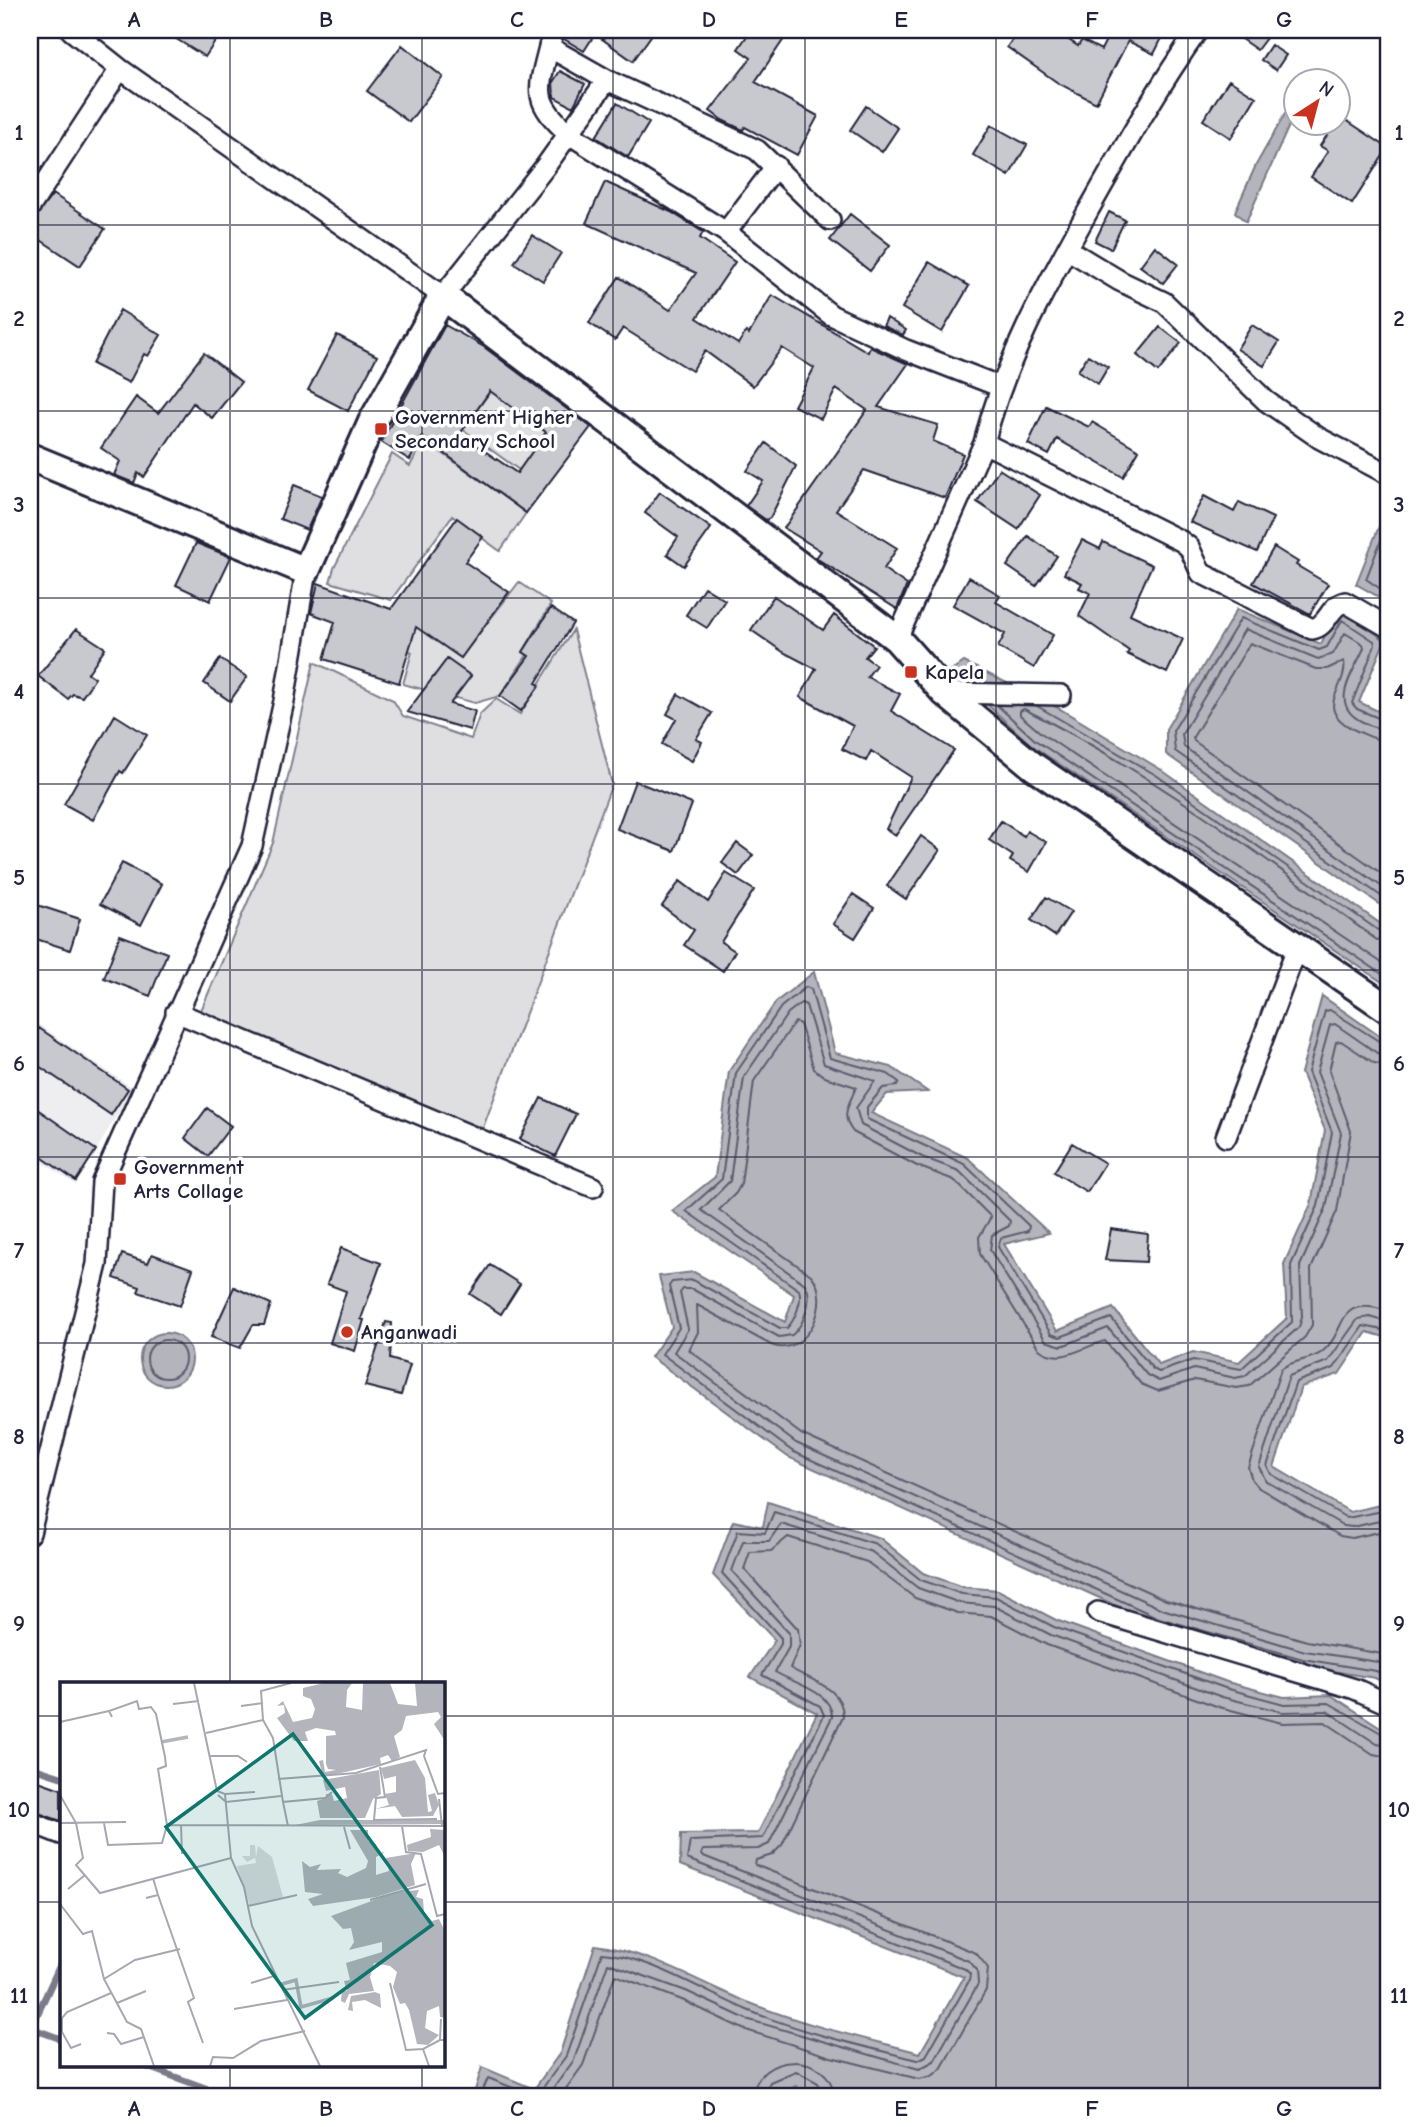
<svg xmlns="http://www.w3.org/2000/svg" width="1418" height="2127" font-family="'Comic Neue',sans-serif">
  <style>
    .built { fill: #eeeef1 }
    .green { fill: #dfdfe2; stroke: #80808e; stroke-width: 2 }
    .water { fill: #b4b4bc; stroke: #7a7a88; stroke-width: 2 }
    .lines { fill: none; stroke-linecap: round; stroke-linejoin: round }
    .shore { stroke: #5c5c6f; stroke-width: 2 }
    .stream { stroke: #7a7a88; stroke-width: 7 }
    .building { fill: #c8c8cf; stroke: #22223b; stroke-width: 2; fill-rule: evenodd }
    .street-casing { stroke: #22223b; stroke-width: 24 }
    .secondary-casing { stroke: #22223b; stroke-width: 32 }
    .street { stroke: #fff; stroke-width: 19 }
    .secondary { stroke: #fff; stroke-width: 26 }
    .grid { fill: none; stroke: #22223b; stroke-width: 2; stroke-opacity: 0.55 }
    .poi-dot { fill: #c8321e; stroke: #fff; stroke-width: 2.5 }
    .labels { text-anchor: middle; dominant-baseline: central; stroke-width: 7; stroke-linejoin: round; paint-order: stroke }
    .poi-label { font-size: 21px; font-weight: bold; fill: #22223b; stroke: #fff; text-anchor: start }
    .inset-river { fill: none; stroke: #b4b4bc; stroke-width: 3.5 }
    .inset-road { fill: none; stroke: #a7a7b1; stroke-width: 2 }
    .view { fill: #0f766e; fill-opacity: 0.15; stroke: #0f766e; stroke-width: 3.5 }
    .inset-edge { fill: none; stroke: #22223b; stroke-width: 3.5 }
    .neatline { fill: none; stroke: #22223b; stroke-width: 2.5 }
    .grid-label { font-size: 23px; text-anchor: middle; font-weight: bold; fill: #22223b }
  </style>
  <rect width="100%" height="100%" fill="#fff"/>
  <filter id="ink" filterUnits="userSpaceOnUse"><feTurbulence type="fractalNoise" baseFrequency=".0143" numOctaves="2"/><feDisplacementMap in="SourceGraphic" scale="14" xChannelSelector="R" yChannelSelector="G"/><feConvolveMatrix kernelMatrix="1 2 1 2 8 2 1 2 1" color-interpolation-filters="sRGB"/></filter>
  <g filter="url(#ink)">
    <!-- built -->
    <path class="built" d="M30,1019L133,1088L76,1185L30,1154Z"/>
    <!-- green -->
    <path class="green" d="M491,391L546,432L544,488L440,413L476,411Z
      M424,440L526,513L500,551L452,516L391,600L330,582L334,568L392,454L410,466Z
      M519,582L551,604L523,652L527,655L500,696L475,703L403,684L412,652L395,646L402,616L461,657Z
      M573,630L612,784L481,1133L196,1022L273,843L314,662L393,700L403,716L471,739L480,714L496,699L520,714Z"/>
    <!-- water -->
    <path class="water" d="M1286,112L1292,119L1246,222L1235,212L1256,165Z
      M1388,504V602L1356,584Z
      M1338,608L1385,640L1359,702L1388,716V910L1166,754V729L1237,609L1321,644Z
      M964,662L1060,709L1160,769L1388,929V986L1031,745L951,671Z
      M814,972L835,1053L891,1067L928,1092L887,1094L871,1113L968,1158L1049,1233L1004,1244L1057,1331L1113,1308L1159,1365L1193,1352L1239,1362L1287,1318L1284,1264L1311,1204L1325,1130L1301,1073L1322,996L1388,1042V1338L1367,1332L1339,1374L1301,1387L1274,1467L1350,1512L1388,1503V1685L1375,1678L1301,1666L1157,1624L788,1457L651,1357L672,1327L659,1276L694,1272L785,1322L794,1295L672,1211L715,1177L729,1071L776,1002Z
      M140 1359a26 26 0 1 1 52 0a26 26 0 1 1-52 0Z
      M768,1502L880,1538L923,1573L963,1587L998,1590L1056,1620L1227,1682L1284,1697L1331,1695L1388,1732V2097H811L796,2086L773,2097H473L482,2067L534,2089L560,2053L595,1945C651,1952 699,1983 750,2003C804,2025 863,2038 920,2053L964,1977L680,1865L681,1834L758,1833L817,1713L750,1677L775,1640L713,1575L733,1521L763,1527Z"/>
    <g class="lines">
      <!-- shore -->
      <path class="shore" d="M1388,522L1366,579L1388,594
        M997,705L1035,740L1388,978
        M1037,706L1156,775L1382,933L1388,934
        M1388,722L1357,709L1352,703L1375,645L1374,641L1342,620L1327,647L1319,650L1241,618L1173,731L1175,751L1388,901
        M1388,731C1379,730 1371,726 1363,722C1327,705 1353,674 1364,648L1363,644L1345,633L1333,654L1318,659L1245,629L1182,734L1184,747L1388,891
        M1388,741C1377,741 1367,735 1357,731C1309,708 1349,689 1344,661L1327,669H1316L1250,643L1193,737L1194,741L1388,878
        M1388,943L1377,940C1267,859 1146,769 1024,709L1020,711V715L1041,733L1388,967
        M1388,1047L1330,1010L1325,1011L1308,1072L1332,1132L1318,1206L1291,1265L1292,1322L1241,1369L1193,1360L1159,1372L1153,1369L1111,1318L1060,1337L1051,1334L998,1247L1001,1238L1028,1231L1029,1226L964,1164L867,1119V1107L883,1088L897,1086L899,1082L888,1074L830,1058L811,989L806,987L781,1007L736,1073L722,1179L686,1211L799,1290C803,1300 795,1320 787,1328H780L693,1280L672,1282L669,1286L679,1328L662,1354L792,1451L1159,1618L1303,1659L1376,1671L1388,1677
        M1388,1056L1377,1053L1335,1024L1330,1025L1317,1072L1341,1133L1326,1208L1300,1266L1302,1317L1299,1327L1245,1376L1235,1378L1194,1369L1159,1381L1147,1375L1108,1328L1062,1346L1046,1341L990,1250L992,1235L1009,1226L1010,1221L959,1171L922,1157L861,1125L856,1108L875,1081L824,1064L806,1005L801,1003L788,1013L744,1077L730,1181L701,1210L805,1284C814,1298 804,1325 792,1335L779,1337L692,1289H683L680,1293L688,1329L674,1352L796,1443L1162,1609L1305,1651L1378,1662L1388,1667
        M1388,1066L1374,1063L1341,1041L1336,1042L1329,1071L1351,1131L1337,1211L1311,1269L1312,1325L1305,1337L1249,1386L1236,1388L1195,1380L1158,1391L1141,1384L1105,1341C1083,1346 1061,1366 1039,1349L980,1254L979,1237L991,1217L954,1180L917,1166L853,1132C839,1114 850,1104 856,1087L825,1077L814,1069L800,1024L795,1022L754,1081L741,1184L736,1193L719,1210L811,1275C833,1300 808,1359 771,1345L697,1305L698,1332L689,1350L801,1434L1166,1600L1307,1641L1388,1655
        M1388,1311C1334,1294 1349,1330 1322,1352C1311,1361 1293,1359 1281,1369L1248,1467L1252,1480L1259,1488L1340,1536L1352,1538L1388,1530
        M1388,1322L1370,1317L1358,1319L1328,1361L1289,1376L1259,1467L1266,1481L1344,1526L1353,1527L1388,1519
        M1388,1331L1363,1326L1334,1368L1296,1382L1267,1466L1271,1474L1347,1518L1388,1510
        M147 1359a19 19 0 1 1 38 0a19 19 0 1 1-38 0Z
        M480,2097L488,2078L531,2095L539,2093L566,2056L602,1953C650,1957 702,1991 747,2010C801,2032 861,2046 918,2060L926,2056L969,1981L970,1974L965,1969L687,1859L690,1841L763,1838L824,1715L820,1706L762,1675L781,1644V1638L722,1573L738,1531L765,1533L774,1512L876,1544L921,1580L962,1594L996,1597L1054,1627L1225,1688L1284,1704L1329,1703L1388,1737
        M547,2097L574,2060L608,1963L686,1991L746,2019L919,2069L934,2061L978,1984L977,1970L969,1961L701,1855L703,1850L758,1849L769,1844L832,1717C833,1692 793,1683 775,1672L789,1647V1633L732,1571L743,1541H769L781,1524L872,1552L918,1588L960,1603L994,1606L1051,1635L1222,1697L1283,1712L1327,1711L1377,1744L1388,1746
        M560,2097L583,2065L615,1975L682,2000L743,2029L831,2057L919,2079L932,2076L941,2069L986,1990L988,1968L976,1953L755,1865L756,1860L772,1855L782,1845L843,1716C843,1687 811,1681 790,1668L800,1645L798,1629L744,1569L750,1552L771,1551L788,1537L867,1562L915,1598L958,1613L991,1616L1047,1645L1219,1707L1282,1723L1325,1722L1373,1754L1388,1757
        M753,2097C755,2051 832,2050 834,2097
        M763,2097L770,2082L796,2071L818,2083L823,2097"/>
      <!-- stream -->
      <path class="stream" d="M30,1767L61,1777
        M61,1963L31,2028L61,2039
        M145,2066L230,2097"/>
    </g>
    <!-- building -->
    <path class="building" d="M162,30H223L205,57Z
      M566,30H655L633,61L595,34L584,51L564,39Z
      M751,30H790L755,82L818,116L797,155L745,127L743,130L722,120L710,111L751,58L738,49Z
      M1019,30H1054L1078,46L1082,40L1101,50L1110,32L1106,30H1166L1154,54L1128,41L1096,103L1058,83L1007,47Z
      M1228,30H1272L1257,50Z
      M402,45L443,77L409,122L367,91Z
      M1271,45L1286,55L1276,70L1261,60Z
      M560,71L585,84L573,107L554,97L553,82Z
      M1229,80L1256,97L1231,138L1203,120Z
      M617,103L649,123L628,157L596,137Z
      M866,106L898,128L882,152L850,130Z
      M1340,116L1388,148L1352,204L1311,177L1328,151L1320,146Z
      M991,125L1027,145L1009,176L973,155Z
      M605,182L671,212L703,232L700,238L735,262L697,318L738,344L746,332L749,334L772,295L868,352L870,347L908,364L878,407L938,425L933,441L963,454L945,498L864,470L836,510L897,548L884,569L907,585L897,609L816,558L821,551L784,528L867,410L836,389L821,419L794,406L814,368L782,348L753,386L705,351L692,371L623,328L615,340L589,323L619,277L670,310L696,273L586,223Z
      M53,194L105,229L80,266L30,233V224Z
      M1109,212L1125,220L1111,249L1095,241Z
      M850,214L890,245L870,271L830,240Z
      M532,235L561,253L543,281L514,263Z
      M1155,246L1178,264L1163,283L1140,266Z
      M929,262L969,286L942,332L902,308Z
      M120,310L161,335L148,356L144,354L129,383L92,364Z
      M887,318L906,330L903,335L883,326Z
      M445,325L484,347L591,427L526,513L422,437L410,460L381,442ZM490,391L546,432L517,473L460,434Z
      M1252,325L1279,342L1264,366L1237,349Z
      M1160,327L1181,343L1158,372L1137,355Z
      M337,335L377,356L348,411L308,390Z
      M204,353L241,382L212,418L193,403L144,477L138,473L134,483L114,475L120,461L101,448L136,397L158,413Z
      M1088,355L1108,367L1098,384L1078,371Z
      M1046,406L1089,427L1092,422L1139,450L1123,477L1057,439L1049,455L1028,444Z
      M766,443L796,466L770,518L766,520L746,506L763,481L747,471Z
      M999,469L1040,495L1018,529L977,502Z
      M294,485L322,496L307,530L280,519Z
      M660,492L711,528L684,566L667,554L678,537L645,513Z
      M1204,496L1234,512L1239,502L1273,518L1257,552L1190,522Z
      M457,518L483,537L465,562L509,592L461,658L416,627L399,683L324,659L335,622L311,613L318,583L391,609Z
      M1028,536L1057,556L1036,586L1007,566Z
      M1082,540L1100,549L1103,542L1152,565L1130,614L1183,639L1167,673L1127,654L1129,651L1079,616L1090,593L1079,588L1082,583L1064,574Z
      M196,543L231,557L210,601L176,585Z
      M1274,547L1298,562L1296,565L1328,584L1310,614L1253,583Z
      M969,577L1000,595L996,602L1053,635L1034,668L998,647L1005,634L953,605Z
      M704,587L725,600L707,628L686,615Z
      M774,596L823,630L834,615L874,646L865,657L876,665L867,677L900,694L891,711L954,750L896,835L886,829L911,777L871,751L866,761L842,749L853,726L800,697L816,669L783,652L751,630Z
      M551,608L573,623L536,683L540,685L521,711L500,696L529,656L523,652Z
      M76,629L105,648L88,673L95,678L82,697L73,694L68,699L38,676Z
      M220,659L247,677L230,701L204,683Z
      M447,659L471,676L450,704L475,711L470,730L407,712Z
      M678,694L712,713L696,739L702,742L692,761L662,744L676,719L667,714Z
      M115,715L147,735L123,773L120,771L93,820L64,804Z
      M635,781L692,804L674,851L617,829Z
      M1001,821L1024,836L1027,831L1046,842L1029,872L1010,861L1013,856L989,840Z
      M921,836L940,850L906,899L887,886Z
      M737,843L753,855L738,875L722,863Z
      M122,863L162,884L141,925L100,904Z
      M726,873L754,890L721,942L735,951L723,971L684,945L694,930L662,906L680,881L708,902Z
      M853,894L874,908L855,938L833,924Z
      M1046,897L1071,912L1055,936L1031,920Z
      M34,904L80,919L70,950L30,937V917Z
      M120,935L167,953L150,996L104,978Z
      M39,1028L128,1089L111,1115L30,1060V1040Z
      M541,1098L576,1114L555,1156L520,1139Z
      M30,1104L96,1150L76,1181L30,1149Z
      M207,1108L231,1126L208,1156L185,1138Z
      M1072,1143L1105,1163L1087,1192L1054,1172Z
      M1111,1229L1148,1234L1146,1262L1105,1260Z
      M341,1248L381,1263L361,1319L364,1320L355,1351L330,1343L346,1291L327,1284Z
      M122,1254L148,1263L152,1254L193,1269L180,1306L138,1292L140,1287L114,1278Z
      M490,1265L520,1284L501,1314L470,1294Z
      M234,1287L271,1304L264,1325H253L240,1348L211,1337Z
      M386,1322L392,1323L390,1359L410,1365L401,1395L365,1386Z
      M30,1778L61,1789V1821L30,1810Z"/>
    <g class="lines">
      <!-- street casing -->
      <g class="street-casing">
        <path id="street" d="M71,30L120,69L443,296L545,167L607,80L549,47L554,30
          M549,47C537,93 533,101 569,134L726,232L831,315L906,350L1001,387
          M607,80L757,150L830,220
          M30,207L120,69
          M726,232L776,166
          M1067,249L1120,281L1164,302L1266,401L1319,438L1388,474
          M984,443C1005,360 1046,286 1088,211C1123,149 1157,88 1198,30
          M897,639L984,443L1181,541L1189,547L1201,573L1312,629C1328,627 1329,605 1345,602L1388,627
          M945,693L1061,695
          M176,1012L593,1187
          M1226,1137L1298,945
          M30,1533L97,1264L102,1182L252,846L284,701L306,571
          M1098,1612L1355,1689L1388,1704
          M30,1822L61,1834"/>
      </g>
      <!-- secondary casing -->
      <g class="secondary-casing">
        <path id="secondary" d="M30,457L306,571L372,422L443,296L897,639L945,693L1033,766L1388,1009"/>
      </g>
      <!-- street -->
      <use href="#street" class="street"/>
      <!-- secondary -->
      <use href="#secondary" class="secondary"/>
    </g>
  </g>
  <!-- grid -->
  <path class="grid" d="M230,30V1684M422,30V1684M613,30V2097M805,30V2097M996,30V2097M1188,30V2097M30,225H1388M30,411H1388M30,598H1388M30,784H1388M30,970H1388M30,1157H1388M30,1343H1388M30,1529H1388M30,1716H61M443,1716H1388M30,1902H61M443,1902H1388M230,2066V2097M422,2066V2097"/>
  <!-- markers -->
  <g class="poi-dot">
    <rect x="374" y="422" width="14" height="14" rx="3.5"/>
    <rect x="904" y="665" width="14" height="14" rx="3.5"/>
    <rect x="113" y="1172" width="14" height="14" rx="3.5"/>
    <circle cx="347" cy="1332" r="7"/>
  </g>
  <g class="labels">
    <!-- poi labels -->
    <g class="poi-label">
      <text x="395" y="417">Government Higher<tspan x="395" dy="24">Secondary School</tspan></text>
      <text x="925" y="672">Kapela</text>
      <text x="134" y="1167">Government<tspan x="134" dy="24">Arts Collage</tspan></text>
      <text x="361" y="1332">Anganwadi</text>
    </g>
  </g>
  <!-- overview -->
  <g transform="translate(60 1682)">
    <rect width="385" height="385" fill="#fff"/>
    <path d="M190,163H195L196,175L198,164L212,175L223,215L190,224L177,184L196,181L195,176L187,180L182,174H190Z" fill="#dfdfe2"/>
    <path d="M264,1H292L287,8L286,25L302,28L303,1H330L338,22L357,24L355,1H385V59L374,42L381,35L378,30L346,34L342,48L334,54L340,75L332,79L328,73L320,76L321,82L263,95L259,79L263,78L265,90L276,88L268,87L266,82V54L276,53L275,49L256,46L245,50L248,59H234L217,36L225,31L224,23L217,24L223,19L233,40L252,36L255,27L251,17L243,14V6ZM355,78L365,96L368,130L372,129L368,113L375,111L379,123L373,134L342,135L335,124L315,127L329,123L325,112L336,110V94L324,97L321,86ZM319,88L321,112L313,117L305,136H260L257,119L266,116V112H272L274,119L287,116L285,105L266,109L263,98ZM260,138H385V142L235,143ZM370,147L385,148V175L379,163L363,170L348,169L347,163L371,155ZM290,148H308V159L316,162L318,171L325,170L316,175V193L329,189L326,176L356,171L351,182L355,203L316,215L253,224L248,217L263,212L245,210L242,179L250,185L261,182L257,188L281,187L278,191L287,195L306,186L308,179ZM359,208L356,215L363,217L364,230L372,239L379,237L385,249V336L380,335L379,324L367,329L365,346L379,353L368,363L357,362L349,328L345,321L340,322L333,305L337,290L330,284L314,281L310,295L314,309L289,312L285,321L281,319L282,308L287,309L284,299L290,298L286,281L322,270V260L289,268L294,260L291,246L283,247L271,234L336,210ZM315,310L320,312L321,326L305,318L292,320L293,329L288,328L291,314Z" fill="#b4b4bc"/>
    <path class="inset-river" d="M101,60L128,55M222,302L236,298L241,325L273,316"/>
    <path class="inset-road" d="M134,1L157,109L165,112L171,176L184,205L192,244L260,384M113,22L139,19M181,24L203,21M52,35L49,29L77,19L79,27L91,25L96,32L105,75L106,84L98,87L107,143M0,40L49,29M146,51L203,38M150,74H178L187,80M320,85L325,115L316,116L314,138L377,137M218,97L296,91L366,68L364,74L378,112L385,111M165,112L195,110M0,113L16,141L23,176L16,183L40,211L171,176M158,113L166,120L221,114M379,117L382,144M223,120L213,56L203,38L201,9L231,1M0,141L66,140M44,141L48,163L102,161L107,143L385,144M121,143L122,172M228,144L223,120L265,116L272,110M342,144L346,170L361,172L377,234L385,232M284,145L290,167M8,207L25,193M98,213L134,316L128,320L143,361M86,216L98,213L93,196M310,218L366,202M0,222L23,252L32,249L44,297L75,278L120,267M188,224L237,213M44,297L67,340L81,347L94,384M191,301L214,294M330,301L346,368L363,367M222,308L279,300M57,321L86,309M174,327L227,318M381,337L380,358H385M2,350V336L7,330L51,311M2,350L11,366L21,362M47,351L54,352L61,362L84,355M150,384L153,375L173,376L201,359L245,349M369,384L363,367L380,358"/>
    <path class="view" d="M233,52L372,243L245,336L106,145Z"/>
    <rect width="385" height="385" class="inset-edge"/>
  </g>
  <!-- margin -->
  <rect width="1418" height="2127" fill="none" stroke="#fff" stroke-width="77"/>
  <!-- north arrow -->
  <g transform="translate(1317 102) rotate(36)"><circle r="33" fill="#ffffff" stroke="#a7a7b1" stroke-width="2"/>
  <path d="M0-5L12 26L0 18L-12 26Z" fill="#c8321e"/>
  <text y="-10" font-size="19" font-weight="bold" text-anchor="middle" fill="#22223b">N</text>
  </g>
  <rect x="38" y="38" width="1342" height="2050" class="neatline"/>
  <g class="grid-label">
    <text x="134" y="27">A</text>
    <text x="326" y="27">B</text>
    <text x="517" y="27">C</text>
    <text x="709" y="27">D</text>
    <text x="901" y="27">E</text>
    <text x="1092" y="27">F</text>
    <text x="1284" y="27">G</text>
    <text x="19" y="140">1</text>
    <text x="1399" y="140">1</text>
    <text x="19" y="326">2</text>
    <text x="1399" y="326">2</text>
    <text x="19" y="512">3</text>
    <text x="1399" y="512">3</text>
    <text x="19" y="699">4</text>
    <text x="1399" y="699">4</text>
    <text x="19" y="885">5</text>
    <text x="1399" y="885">5</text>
    <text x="19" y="1071">6</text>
    <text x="1399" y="1071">6</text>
    <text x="19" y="1258">7</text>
    <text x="1399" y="1258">7</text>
    <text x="19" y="1444">8</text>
    <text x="1399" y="1444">8</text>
    <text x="19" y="1631">9</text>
    <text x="1399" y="1631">9</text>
    <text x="19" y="1817">10</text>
    <text x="1399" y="1817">10</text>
    <text x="19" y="2003">11</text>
    <text x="1399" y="2003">11</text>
    <text x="134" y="2116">A</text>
    <text x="326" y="2116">B</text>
    <text x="517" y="2116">C</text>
    <text x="709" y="2116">D</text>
    <text x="901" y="2116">E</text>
    <text x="1092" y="2116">F</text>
    <text x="1284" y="2116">G</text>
  </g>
</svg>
